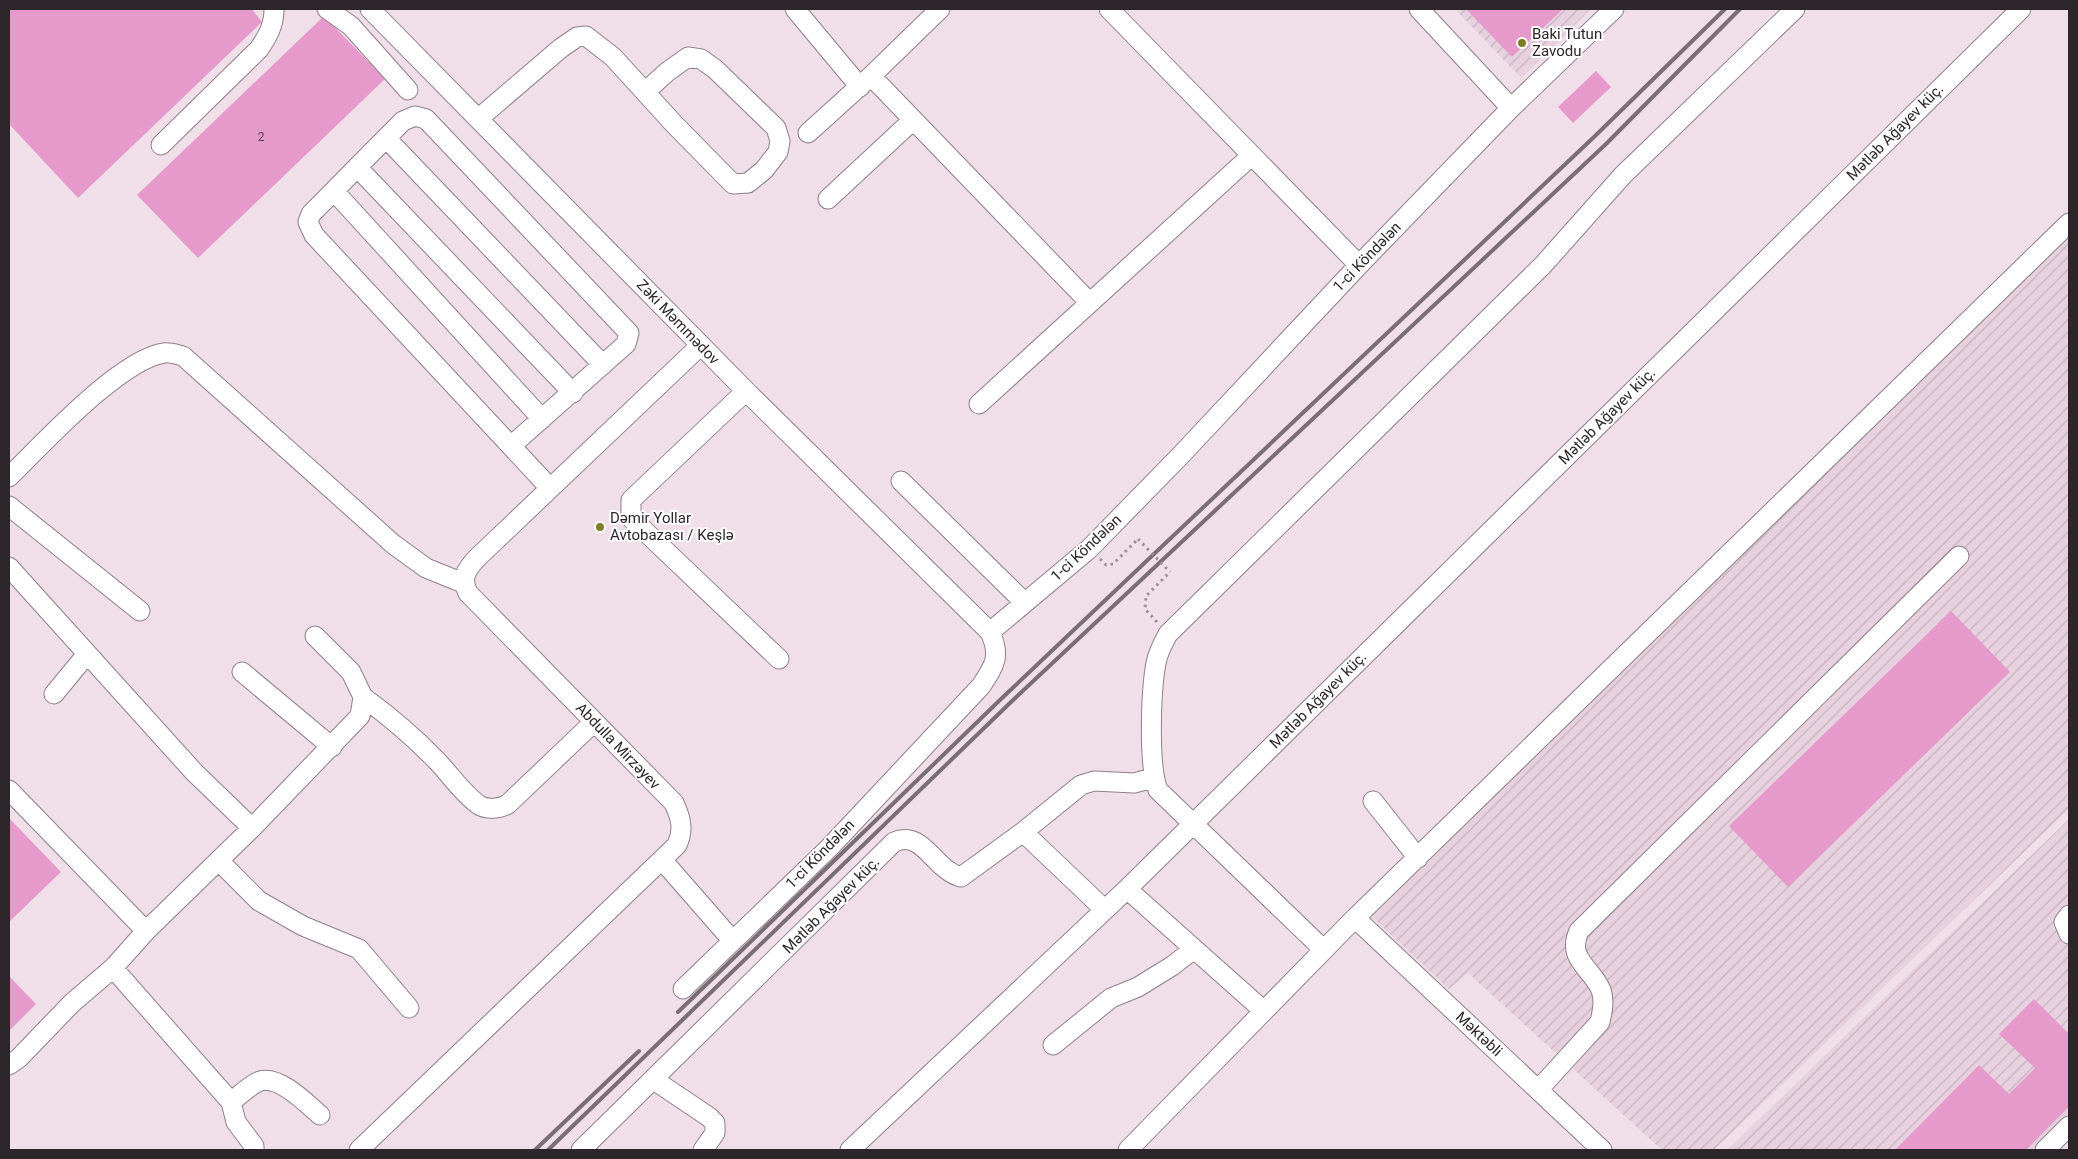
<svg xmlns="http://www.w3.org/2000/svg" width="2078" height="1159" font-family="Roboto,sans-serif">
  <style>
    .industrial { fill: url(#industrial-furrows) }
    .building { fill: #e59acb }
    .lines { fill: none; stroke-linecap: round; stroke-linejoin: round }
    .minor-casing { stroke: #8e7f88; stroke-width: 21 }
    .path { stroke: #9e9299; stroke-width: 3; stroke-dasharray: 2.5 4; stroke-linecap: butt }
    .minor { stroke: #fff; stroke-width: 19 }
    .rail { stroke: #786e74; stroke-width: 4 }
    .path-bridge { stroke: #9e9299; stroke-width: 3; stroke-dasharray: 2.5 4; stroke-linecap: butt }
    .poi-dot { fill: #7c7d25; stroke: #fff; stroke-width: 2 }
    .labels { text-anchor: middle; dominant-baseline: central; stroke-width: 4; stroke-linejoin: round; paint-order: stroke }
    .number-label { font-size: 12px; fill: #5a4352 }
    .poi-label { font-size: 15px; fill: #2c262a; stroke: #fff; text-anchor: start }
    .street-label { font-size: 15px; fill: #2c262a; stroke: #fff }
  </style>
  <defs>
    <pattern id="industrial-furrows" width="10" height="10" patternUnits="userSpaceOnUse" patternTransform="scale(1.25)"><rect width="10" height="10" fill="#e7d1de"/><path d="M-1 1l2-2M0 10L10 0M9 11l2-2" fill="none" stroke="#c6b3bf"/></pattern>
  </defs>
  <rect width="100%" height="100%" fill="#f0dfe9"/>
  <!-- industrial -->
  <path class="industrial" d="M1455,9H1591L1521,78Z
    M2069,233V809L1714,1150H1662L1468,973L1449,989L1372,917Z
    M2069,819V1139L2058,1150H1727Z"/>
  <!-- building -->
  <path class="building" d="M9,9H252L262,22L78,198L9,124Z
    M1466,9H1563L1512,57Z
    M324,16L385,79L198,258L137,195Z
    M1596,71L1611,87L1573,123L1558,107Z
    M1951,611L2010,672L1788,887L1729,826Z
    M9,818L61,872L9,922Z
    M9,976L36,1004L9,1031Z
    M2034,999L2069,1034V1106L2026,1150H1895L1979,1065L2009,1094L2035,1068L1999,1034Z"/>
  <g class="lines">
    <!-- minor casing -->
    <g class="minor-casing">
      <path id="minor" d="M327,9L351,26L408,90
        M370,9L746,391L990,632
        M795,9L860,87
        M1109,9L1359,265
        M1419,9L1511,108
        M871,76L1090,303
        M478,119L561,48L577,37L586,36L613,57L674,124L733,184L748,183L764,170L778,152L780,141L776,128L715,69L701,59L688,57L667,72L645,92
        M808,133L871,76L940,9
        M386,138L603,365
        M161,145L259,49C268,36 274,25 274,9
        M357,167L573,393
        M334,191L542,419
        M828,199L913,120
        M746,391L631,500V518L779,659
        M979,404L1251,156
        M511,446L626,344L629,333L426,119L415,116L403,121L386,138L311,214L308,222L314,235L550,488
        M9,477C42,445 119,360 164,353C170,352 178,355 183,356L393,544L426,568L463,583
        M901,481L1024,602
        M9,506L140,611
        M9,567L194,772L252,828
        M242,672L332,747
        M54,694L87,654
        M363,697C389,716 413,736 436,760C450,774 462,793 479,805C487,810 500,809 508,804L594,722
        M9,790L146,931
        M1373,801L1418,858
        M1023,832L1105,910
        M219,861L259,901L303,926L359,949L409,1008
        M663,861L732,940
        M1127,889L1264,1011
        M2069,915L2064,922L2069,934
        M1355,918L1602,1150
        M1324,950L1158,790C1148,765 1151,690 1156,663C1158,652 1163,643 1168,634L1543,265L1623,175L1795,9
        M113,968L231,1102
        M683,989L829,848L981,686C995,665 1001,656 990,632L1089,549L1180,456L1359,265L1511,108L1614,9
        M1053,1045L1111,998L1138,987L1172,966L1194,949
        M9,1065L19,1058L72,1003L113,968L146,931L252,828L360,716L363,697L351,672L315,636
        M654,1080L709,1117L715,1123V1133L703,1150
        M1538,1090L1600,1022C1602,1012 1605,1001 1601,990C1592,968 1566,959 1579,931L1959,556
        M254,1150V1146L236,1122L231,1102C240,1095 250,1085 260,1081C279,1075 306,1103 320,1115
        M359,1150L677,845C684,830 681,818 674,803L468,593C460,577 467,569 477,558L701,345
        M581,1150L894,842C923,829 934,870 961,877L1023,832L1081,785L1094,781L1134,783L1153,778
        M850,1150L1127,889L2021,9
        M1128,1150L1355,918L2069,223
        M2045,1150L2069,1126"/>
    </g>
    <!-- path -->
    <path class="path" d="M1100,559L1106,565L1113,564L1138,539
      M1157,622L1145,609L1146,596L1170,572"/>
    <!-- minor -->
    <use href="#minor" class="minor"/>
    <!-- rail -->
    <path class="rail" d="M678,1012L1001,699L1594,137L1725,9
      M535,1150L639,1051
      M548,1150L1011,702L1606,144L1740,9"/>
    <!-- path-bridge -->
    <path class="path-bridge" d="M1138,539L1170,572"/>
  </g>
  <!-- markers -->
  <g class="poi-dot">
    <circle cx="1522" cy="43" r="5"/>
    <circle cx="600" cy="527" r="5"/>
  </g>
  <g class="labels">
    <!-- number labels -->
    <g class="number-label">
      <text x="261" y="137">2</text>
    </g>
    <!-- poi labels -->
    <g class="poi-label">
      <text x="1532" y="34">Baki Tutun<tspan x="1532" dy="17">Zavodu</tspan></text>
      <text x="610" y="518">Dəmir Yollar<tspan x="610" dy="17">Avtobazası / Keşlə</tspan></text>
    </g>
    <!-- street labels -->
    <g class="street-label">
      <text transform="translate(1895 132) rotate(-45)">Mətləb Ağayev küç.</text>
      <text transform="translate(1367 257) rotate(-46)">1-ci Köndələn</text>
      <text transform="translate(678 322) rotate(46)">Zəki Məmmədov</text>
      <text transform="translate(1607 416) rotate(-45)">Mətləb Ağayev küç.</text>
      <text transform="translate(1086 548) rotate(-43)">1-ci Köndələn</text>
      <text transform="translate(1318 700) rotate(-45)">Mətləb Ağayev küç.</text>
      <text transform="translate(618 746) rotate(46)">Abdulla Mirzəyev</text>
      <text transform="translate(820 854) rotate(-45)">1-ci Köndələn</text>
      <text transform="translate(831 905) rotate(-45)">Mətləb Ağayev küç.</text>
      <text transform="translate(1479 1034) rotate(43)">Məktəbli</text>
    </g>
  </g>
  <!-- border -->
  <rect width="2078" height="1159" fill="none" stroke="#2c262a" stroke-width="20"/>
</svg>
